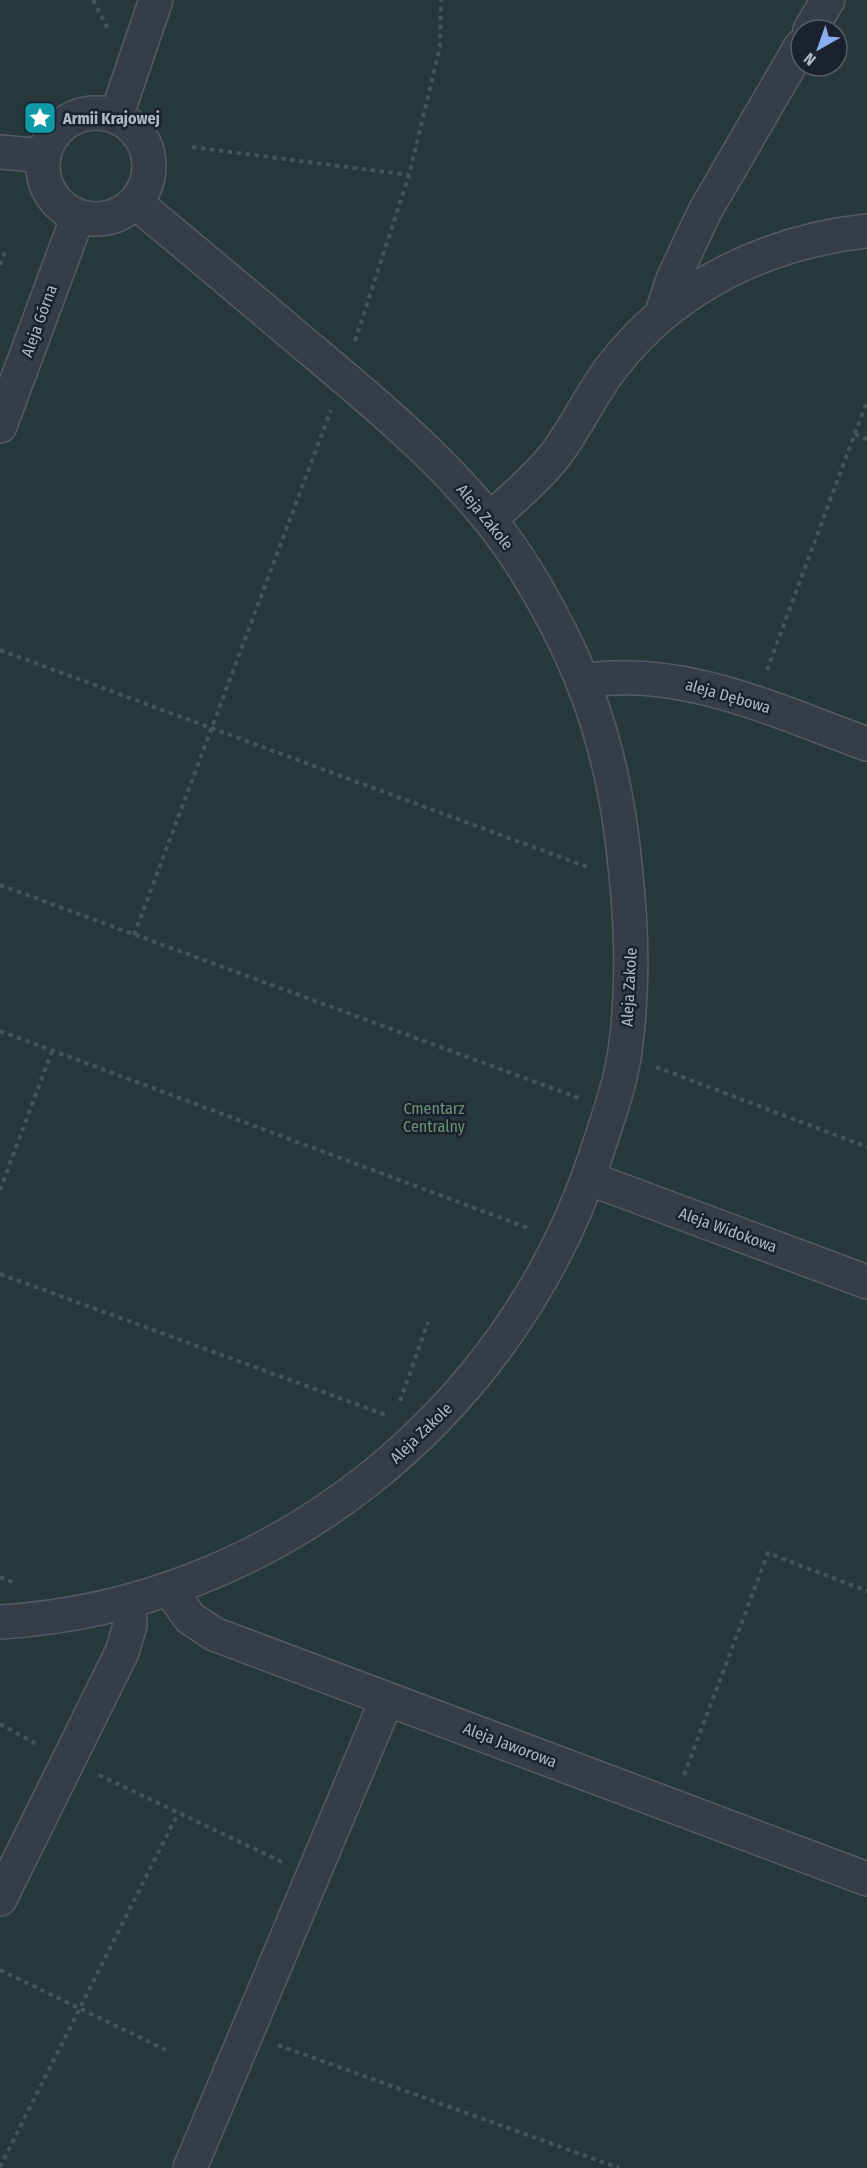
<svg xmlns="http://www.w3.org/2000/svg" width="867" height="2168" font-family="'Fira Sans Condensed',sans-serif">
  <style>
    .green { fill: #26383a; fill-rule: evenodd }
    .lines { fill: none; stroke-linecap: round; stroke-linejoin: round }
    .minor-casing { stroke: #545b66; stroke-width: 36 }
    .path { stroke: #445558; stroke-width: 4; stroke-dasharray: 4.5 4.5; stroke-linecap: butt }
    .minor { stroke: #363d48; stroke-width: 33 }
    .labels { text-anchor: middle; dominant-baseline: central; stroke-width: 5; stroke-linejoin: round; paint-order: stroke }
    .poi-label { font-size: 16px; font-weight: bold; fill: #b1b8c4; stroke: #1c222d; text-anchor: start }
    .street-label { font-size: 16px; fill: #b1b8c4; stroke: #1c222d }
    .park-label { font-size: 16px; fill: #6a9375; stroke: #1c222d }
  </style>
  <rect width="100%" height="100%" fill="#232b38"/>
  <!-- green -->
  <path class="green" d="M0,0H867V2168H0ZM801,30H837V66H801Z"/>
  <g class="lines">
    <!-- minor casing -->
    <g class="minor-casing">
      <path id="minor" d="M810,30L828,0
        M43 166a53 53 0 1 1 106 0a53 53 0 1 1-106 0Z
        M116,117L156,0
        M0,152L44,156
        M663,310L673,279L705,211L801,46
        M0,426L78,216
        M490,519C511,500 534,481 552,459C575,431 590,395 612,367C674,286 766,242 867,231
        M583,681C682,665 776,711 867,744
        M588,1178L867,1282
        M169,1589L190,1618L214,1634L867,1879
        M0,1622C274,1606 511,1413 596,1155C607,1121 620,1086 625,1051C634,988 632,928 625,865C618,790 601,717 568,648C546,602 519,555 486,515C434,452 370,399 308,347C250,298 193,250 135,202
        M0,1899L122,1652L130,1625L128,1602
        M190,2168L387,1699"/>
    </g>
    <!-- path -->
    <path class="path" d="M93,0L108,29
      M192,147L409,175
      M0,265L5,252
      M355,341L409,175L440,47L441,0
      M855,434L867,439
      M0,650L590,868
      M767,670L867,401
      M0,885L579,1098
      M134,935L331,410
      M0,1031L528,1228
      M656,1067L867,1147
      M0,1190L52,1051
      M0,1274L386,1415
      M400,1401L428,1322
      M0,1577L15,1583
      M0,1724L38,1745
      M99,1775L282,1862
      M684,1775L768,1553L867,1591
      M0,1970L166,2050
      M278,2045L619,2168
      M0,2167L178,1813"/>
    <!-- minor -->
    <use href="#minor" class="minor"/>
  </g>
  <!-- icons -->
  <defs>
    <g id="sight-square" transform="scale(1.725)"><rect x="-9" y="-9" width="18" height="18" rx="4" fill="#0f9aa8" stroke="#1c222d"/><path d="M0-6L1.8-2.2L6-1.7L2.9 1.2L3.7 5.4L0 3.3L-3.7 5.4L-2.9 1.2L-6-1.7L-1.8-2.2Z" fill="#fff"/></g>
  </defs>
  <g fill-rule="evenodd">
    <use href="#sight-square" x="40" y="118"/>
  </g>
  <g class="labels">
    <!-- poi labels -->
    <g class="poi-label">
      <text x="63" y="118">Armii Krajowej</text>
    </g>
    <!-- street labels -->
    <g class="street-label">
      <text transform="translate(39 321) rotate(-70)">Aleja Górna</text>
      <text transform="translate(485 517) rotate(51)">Aleja Zakole</text>
      <text transform="translate(728 696) rotate(16)">aleja Dębowa</text>
      <text transform="translate(629 987) rotate(-87)">Aleja Zakole</text>
      <text transform="translate(728 1230) rotate(20)">Aleja Widokowa</text>
      <text transform="translate(421 1433) rotate(-44)">Aleja Zakole</text>
      <text transform="translate(510 1745) rotate(21)">Aleja Jaworowa</text>
    </g>
    <!-- park labels -->
    <g class="park-label">
      <text x="434" y="1108">Cmentarz<tspan x="434" dy="18">Centralny</tspan></text>
    </g>
  </g>
  <!-- north arrow -->
  <g transform="translate(819 48) rotate(220)"><circle r="28" fill="#1c222d" stroke="#585e69" stroke-width="1.5"/>
  <path d="M0-4.5L10 22L0 15L-10 22Z" fill="#8baef0"/>
  <text y="-9" font-size="16" font-weight="bold" text-anchor="middle" fill="#b1b8c4">N</text>
  </g>
</svg>
